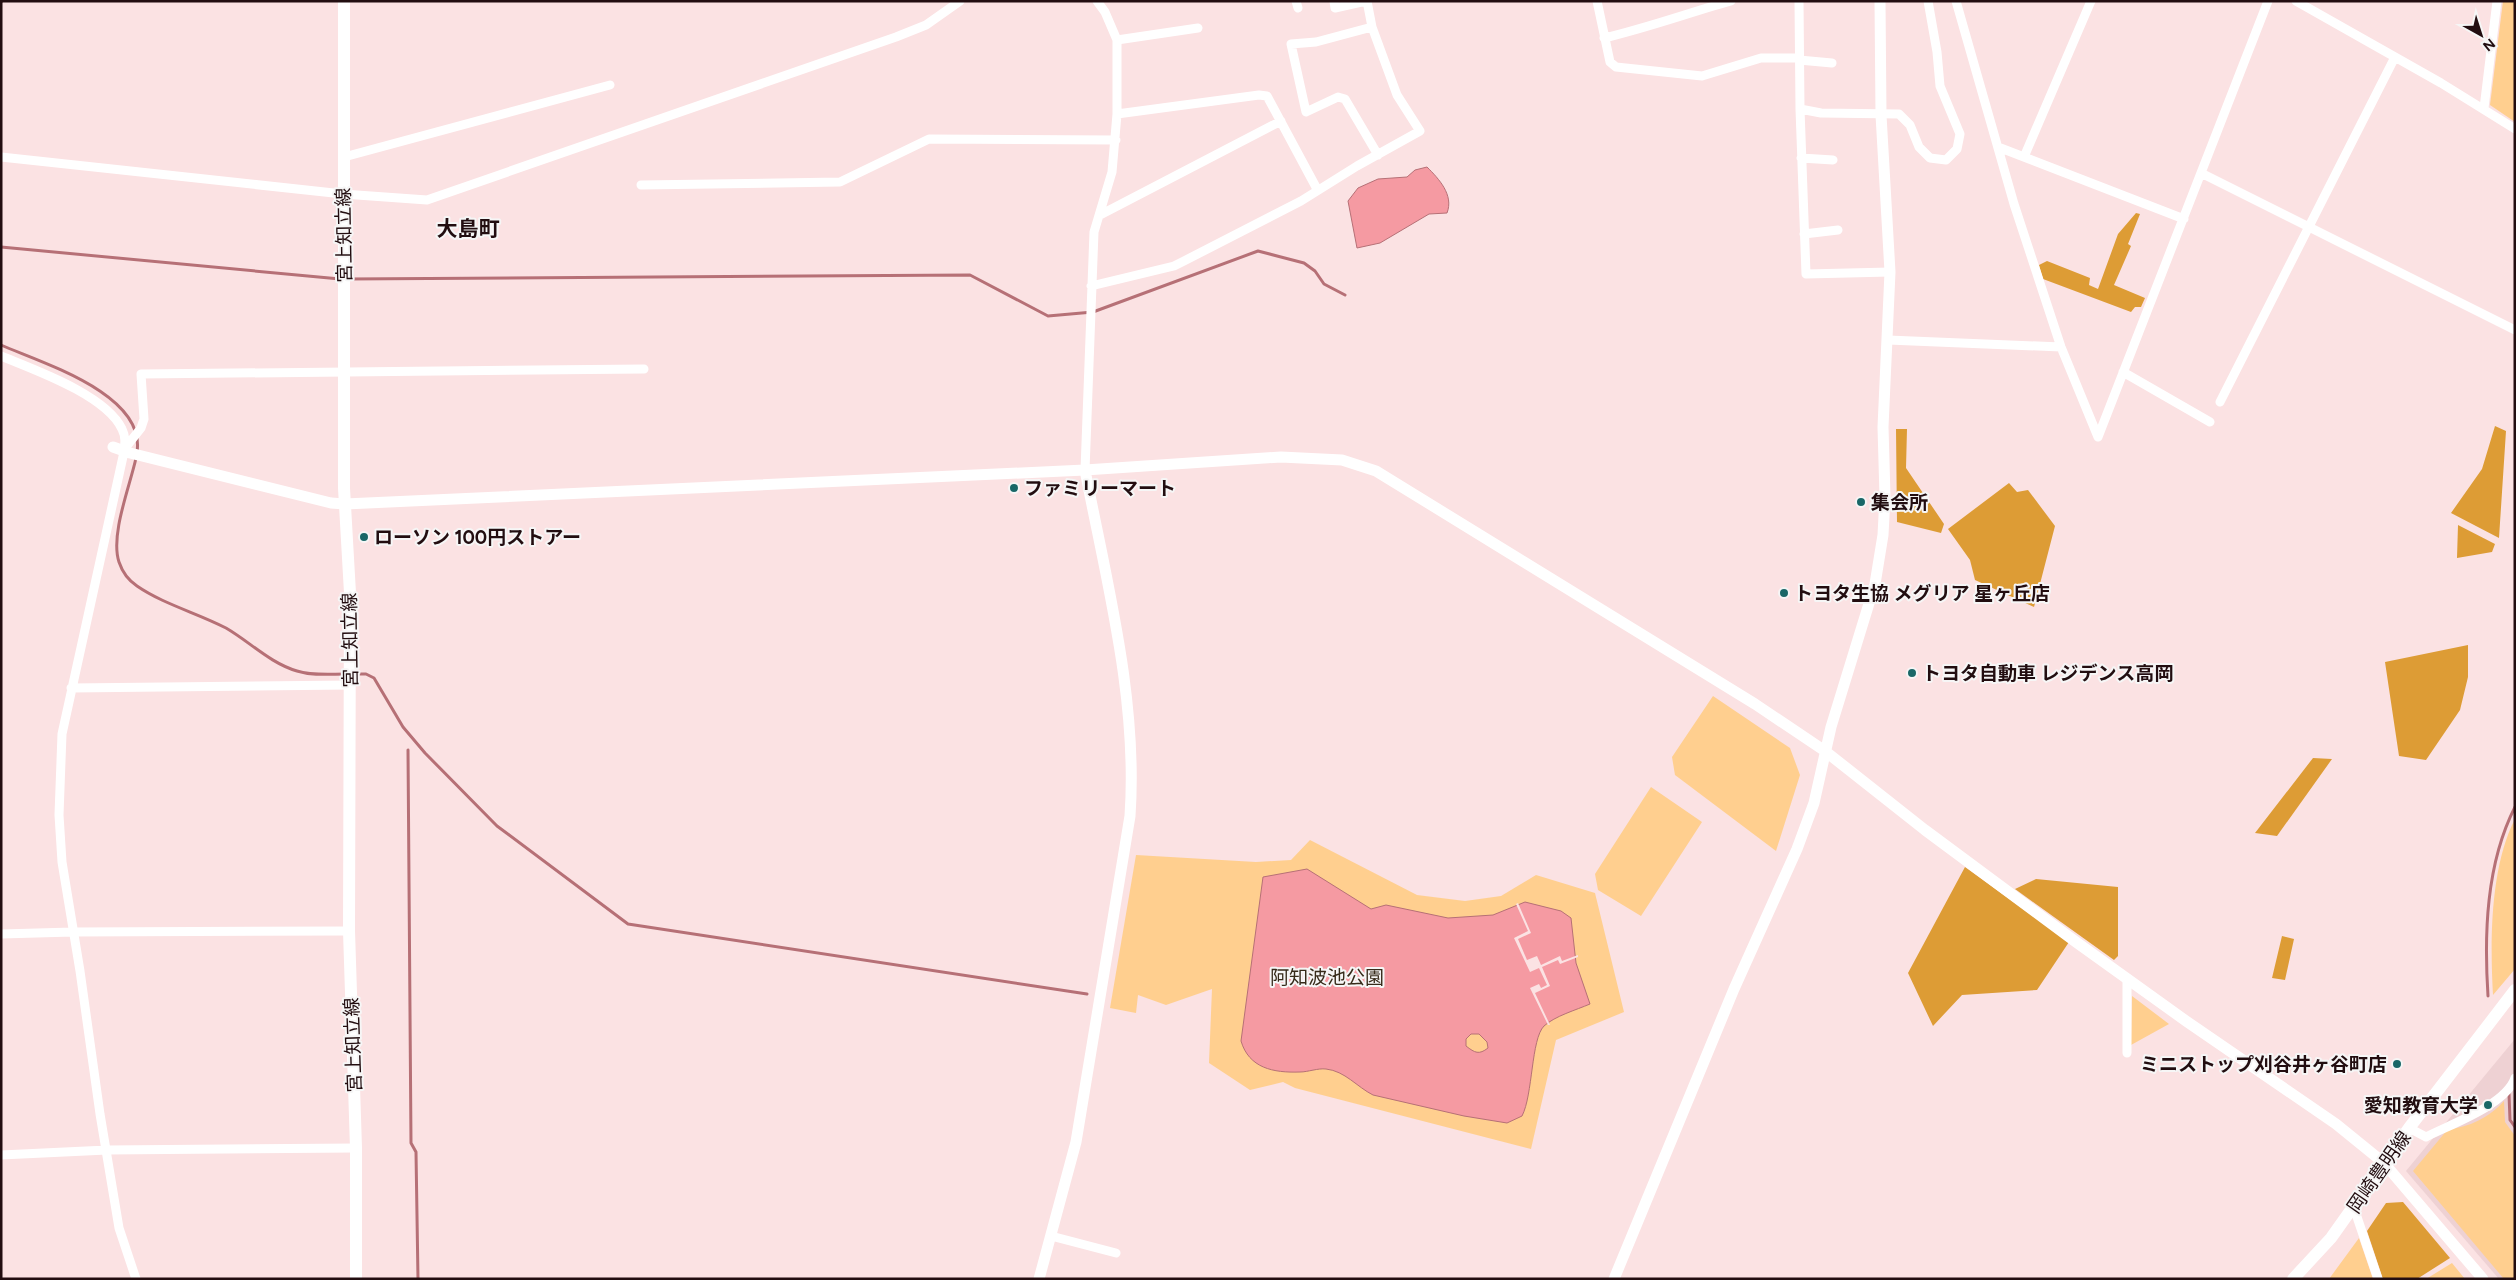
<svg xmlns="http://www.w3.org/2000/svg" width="2516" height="1280" font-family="Figtree,'Noto Sans JP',sans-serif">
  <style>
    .built { fill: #eed1d3 }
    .green { fill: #ffcf8f }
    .forest { fill: #dd9c35 }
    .water { fill: #f59aa2; stroke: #b67076; fill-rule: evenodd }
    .pier { fill: #fbe2e3 }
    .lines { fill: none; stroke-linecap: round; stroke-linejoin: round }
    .stream { stroke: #b67076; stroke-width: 3 }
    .minor { stroke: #fff; stroke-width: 9 }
    .tertiary { stroke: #fff; stroke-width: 11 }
    .secondary { stroke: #fff; stroke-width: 12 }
    .poi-dot { fill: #196767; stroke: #f6f6f6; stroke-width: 2 }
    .labels { text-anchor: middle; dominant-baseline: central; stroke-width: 4; stroke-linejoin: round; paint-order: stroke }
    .street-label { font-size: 19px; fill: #220d10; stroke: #f6f6f6 }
    .poi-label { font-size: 19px; font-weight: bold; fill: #220d10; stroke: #f6f6f6; text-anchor: start }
    .park-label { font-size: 19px; fill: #372b1a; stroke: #f6f6f6 }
    .quarter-label { font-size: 21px; font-weight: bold; fill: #220d10; stroke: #f6f6f6 }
  </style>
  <rect width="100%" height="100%" fill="#fbe2e3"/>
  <!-- built -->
  <path class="built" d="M2515,1039V1279H2499L2406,1171Z"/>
  <!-- green -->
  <path class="green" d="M2503,1H2515V122L2490,105Z
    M1713,696L1790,748L1800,775L1776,851L1675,775L1672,757Z
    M1651,787L1702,822L1641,916L1598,890L1595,874Z
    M2515,819V969L2493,995C2490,942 2490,867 2515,819Z
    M1310,840L1417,895L1465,901L1501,896L1536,875L1595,893L1624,1012L1556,1040L1531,1149L1295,1088L1283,1082L1250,1090L1209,1063L1212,989L1166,1005L1138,995L1136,1013L1110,1008L1136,855L1256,862L1291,860Z
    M2132,996L2169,1024L2131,1045Z
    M2504,1101L2505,1122L2515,1136V1279H2504L2413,1171L2448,1129C2469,1128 2491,1116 2504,1101Z
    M2359,1238L2373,1279H2329Z
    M2452,1263L2465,1279H2426Z"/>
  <!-- forest -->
  <path class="forest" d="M2136,213L2140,214L2128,244L2131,246L2114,285L2145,298L2141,307H2135L2131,312L2043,279L2039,265L2047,261L2090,278L2089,285L2098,289L2118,234Z
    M2495,426L2506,431L2499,538L2451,513L2482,469Z
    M1896,429H1907L1906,468L1944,524L1941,533L1897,522Z
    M2009,483L2017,492L2028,490L2055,526L2034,607L1975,580L1970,560L1948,529Z
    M2458,525L2495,544L2492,552L2457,558Z
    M2468,645V677L2460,710L2426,760L2399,756L2385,662Z
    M2313,758L2332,759L2277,836L2255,833Z
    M1965,867L2069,942L2037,990L1962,995L1933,1026L1908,973Z
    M2036,879L2118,887V956L2114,960L2015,889Z
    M2282,936L2294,939L2285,980L2272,978Z
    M2403,1202L2450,1258L2417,1279H2383L2367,1231L2386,1203Z"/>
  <!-- water -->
  <path class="water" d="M1427,167C1439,179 1454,195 1447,213L1429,214L1380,243L1357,248L1348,201L1358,188L1378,179L1407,177L1415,170Z
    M1307,869L1371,909L1386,905L1448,918L1493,915L1525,902L1561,911L1571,918L1576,963L1590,1004C1576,1010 1555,1016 1544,1026C1531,1039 1533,1095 1522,1116L1507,1123L1464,1116L1373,1095C1357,1087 1345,1071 1326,1069C1318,1068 1308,1072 1300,1072C1273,1073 1249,1068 1241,1041L1263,877ZM1471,1034H1479L1487,1042L1488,1048C1479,1055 1475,1053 1466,1046V1039Z"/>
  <!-- pier -->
  <path class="pier" d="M1518,903L1531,933L1518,939L1527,960L1537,956L1541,965L1560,956L1562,961L1578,955V957L1560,964L1558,960L1542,967L1550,986L1535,993L1550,1025H1548L1530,988L1539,984L1541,988L1547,985L1539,968L1530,972L1514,938L1528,931L1516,904Z"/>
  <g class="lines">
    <!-- stream -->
    <path class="stream" d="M1,2L2,1
      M1,247L340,279
      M347,279L970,275L1048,316L1093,312L1258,251L1304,263L1315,271L1324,284L1345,295
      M1,345C42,363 146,394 137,452
      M136,458C130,486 110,535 119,562C122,571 128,580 137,586C163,604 197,613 226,628C250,642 270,663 297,671C313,676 330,674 346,674
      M352,674H366L374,678L403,727L425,753L497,826L628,924L1087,994
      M408,750L411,1143L416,1152L418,1279
      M2488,996C2484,934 2486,864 2515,807
      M2509,1094L2510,1120L2515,1127"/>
    <!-- minor -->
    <path class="minor" d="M1296,1L1298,8
      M1334,1L1335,8L1366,1
      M1597,1L1610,62L1616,67L1702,76L1761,58H1799
      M1799,1L1800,109L1806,274L1890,272
      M1956,1L2014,204L2061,347L2098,437
      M2296,1L2441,83L2515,129
      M1372,27L1316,42L1291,44L1306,112L1338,97L1345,99L1378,155
      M1604,38C1647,28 1688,13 1731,1
      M1117,40L1198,28
      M1799,60L1832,63
      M2484,108L2497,1
      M1800,109L1821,113L1899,114L1910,125L1919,147L1930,158L1946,160L1957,149L1960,134L1940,86L1937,52L1928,1
      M1117,114L1259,95L1267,96L1317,189
      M1998,147L2184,219
      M1,157L343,194L427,200L896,37L926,25L960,1
      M344,157L610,85
      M2024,157L2091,1
      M1801,158L1833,160
      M2201,173L2515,330
      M641,185L840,182L929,139L1116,140
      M1100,215L1281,121
      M1804,234L1838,230
      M1091,286L1174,266L1184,261L1301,201L1357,166L1420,131L1397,95L1372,27L1367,1
      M1888,340L2061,347
      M1,356C35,370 106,395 122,429C126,437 125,444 124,452L62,734L59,815L62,862L80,971L100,1114L119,1228L136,1279
      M2123,372L2210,422
      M2220,402L2395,57
      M2098,437L2268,1
      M126,447L141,428L144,419L141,374L644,369
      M1085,470L1094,232L1112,172L1117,114V40L1105,12L1097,1
      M71,688L351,685
      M1,934L73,932L349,931
      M2127,1053V978
      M2409,1128L2426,1137C2451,1124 2506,1105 2515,1078
      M1,1155L107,1150L356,1148
      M2354,1208L2378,1279
      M1051,1236L1116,1253"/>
    <!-- tertiary -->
    <path class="tertiary" d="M113,447L130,453L331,503L345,504L1085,470L1281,457L1342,460L1376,471L1755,704L1825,751L1925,830L2076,942L2186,1021L2336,1124L2384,1163L2483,1279
      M1039,1279L1076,1142L1130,816C1138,700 1107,584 1085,470
      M1614,1279L1734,989L1797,849L1814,803L1831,727L1875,584L1883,535L1885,497L1883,427L1890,272L1881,115L1880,1"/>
    <!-- secondary -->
    <path class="secondary" d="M344,1V488L350,593L349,931L356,1148V1279
      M2293,1279L2331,1238L2409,1128L2515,990"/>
  </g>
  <!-- markers -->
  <g class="poi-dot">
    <circle cx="1014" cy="488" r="5"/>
    <circle cx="1861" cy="502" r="5"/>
    <circle cx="364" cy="537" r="5"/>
    <circle cx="1784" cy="593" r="5"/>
    <circle cx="1912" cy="673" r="5"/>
    <circle cx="2397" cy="1064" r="5"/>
    <circle cx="2488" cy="1105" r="5"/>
  </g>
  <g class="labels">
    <!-- street labels -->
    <g class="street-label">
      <text transform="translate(344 235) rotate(-91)">宮上知立線</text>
      <text transform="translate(350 640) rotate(-91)">宮上知立線</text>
      <text transform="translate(353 1045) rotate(-92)">宮上知立線</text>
      <text transform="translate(2379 1172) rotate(-55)">岡崎豊明線</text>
    </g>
    <!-- poi labels -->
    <g class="poi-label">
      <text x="1024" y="488">ファミリーマート</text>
      <text x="1871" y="502">集会所</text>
      <text x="374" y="537">ローソン 100円ストアー</text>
      <text x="1794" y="593">トヨタ生協 メグリア 星ヶ丘店</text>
      <text x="1922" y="673">トヨタ自動車 レジデンス高岡</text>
      <text x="2387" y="1064" text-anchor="end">ミニストップ刈谷井ヶ谷町店</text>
      <text x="2478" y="1105" text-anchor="end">愛知教育大学</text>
    </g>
    <!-- park labels -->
    <g class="park-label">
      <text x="1327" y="977">阿知波池公園</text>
    </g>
    <!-- quarter labels -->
    <g class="quarter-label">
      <text x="468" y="228">大島町</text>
    </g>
  </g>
  <!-- border -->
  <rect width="2516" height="1280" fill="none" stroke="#220d10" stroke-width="5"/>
  <!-- north arrow -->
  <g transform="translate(2481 35) rotate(141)" stroke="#f6f6f6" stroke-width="4" paint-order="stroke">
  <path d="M0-4L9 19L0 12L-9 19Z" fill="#220d10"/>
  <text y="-8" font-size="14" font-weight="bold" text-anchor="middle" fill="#220d10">N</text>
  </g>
</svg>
